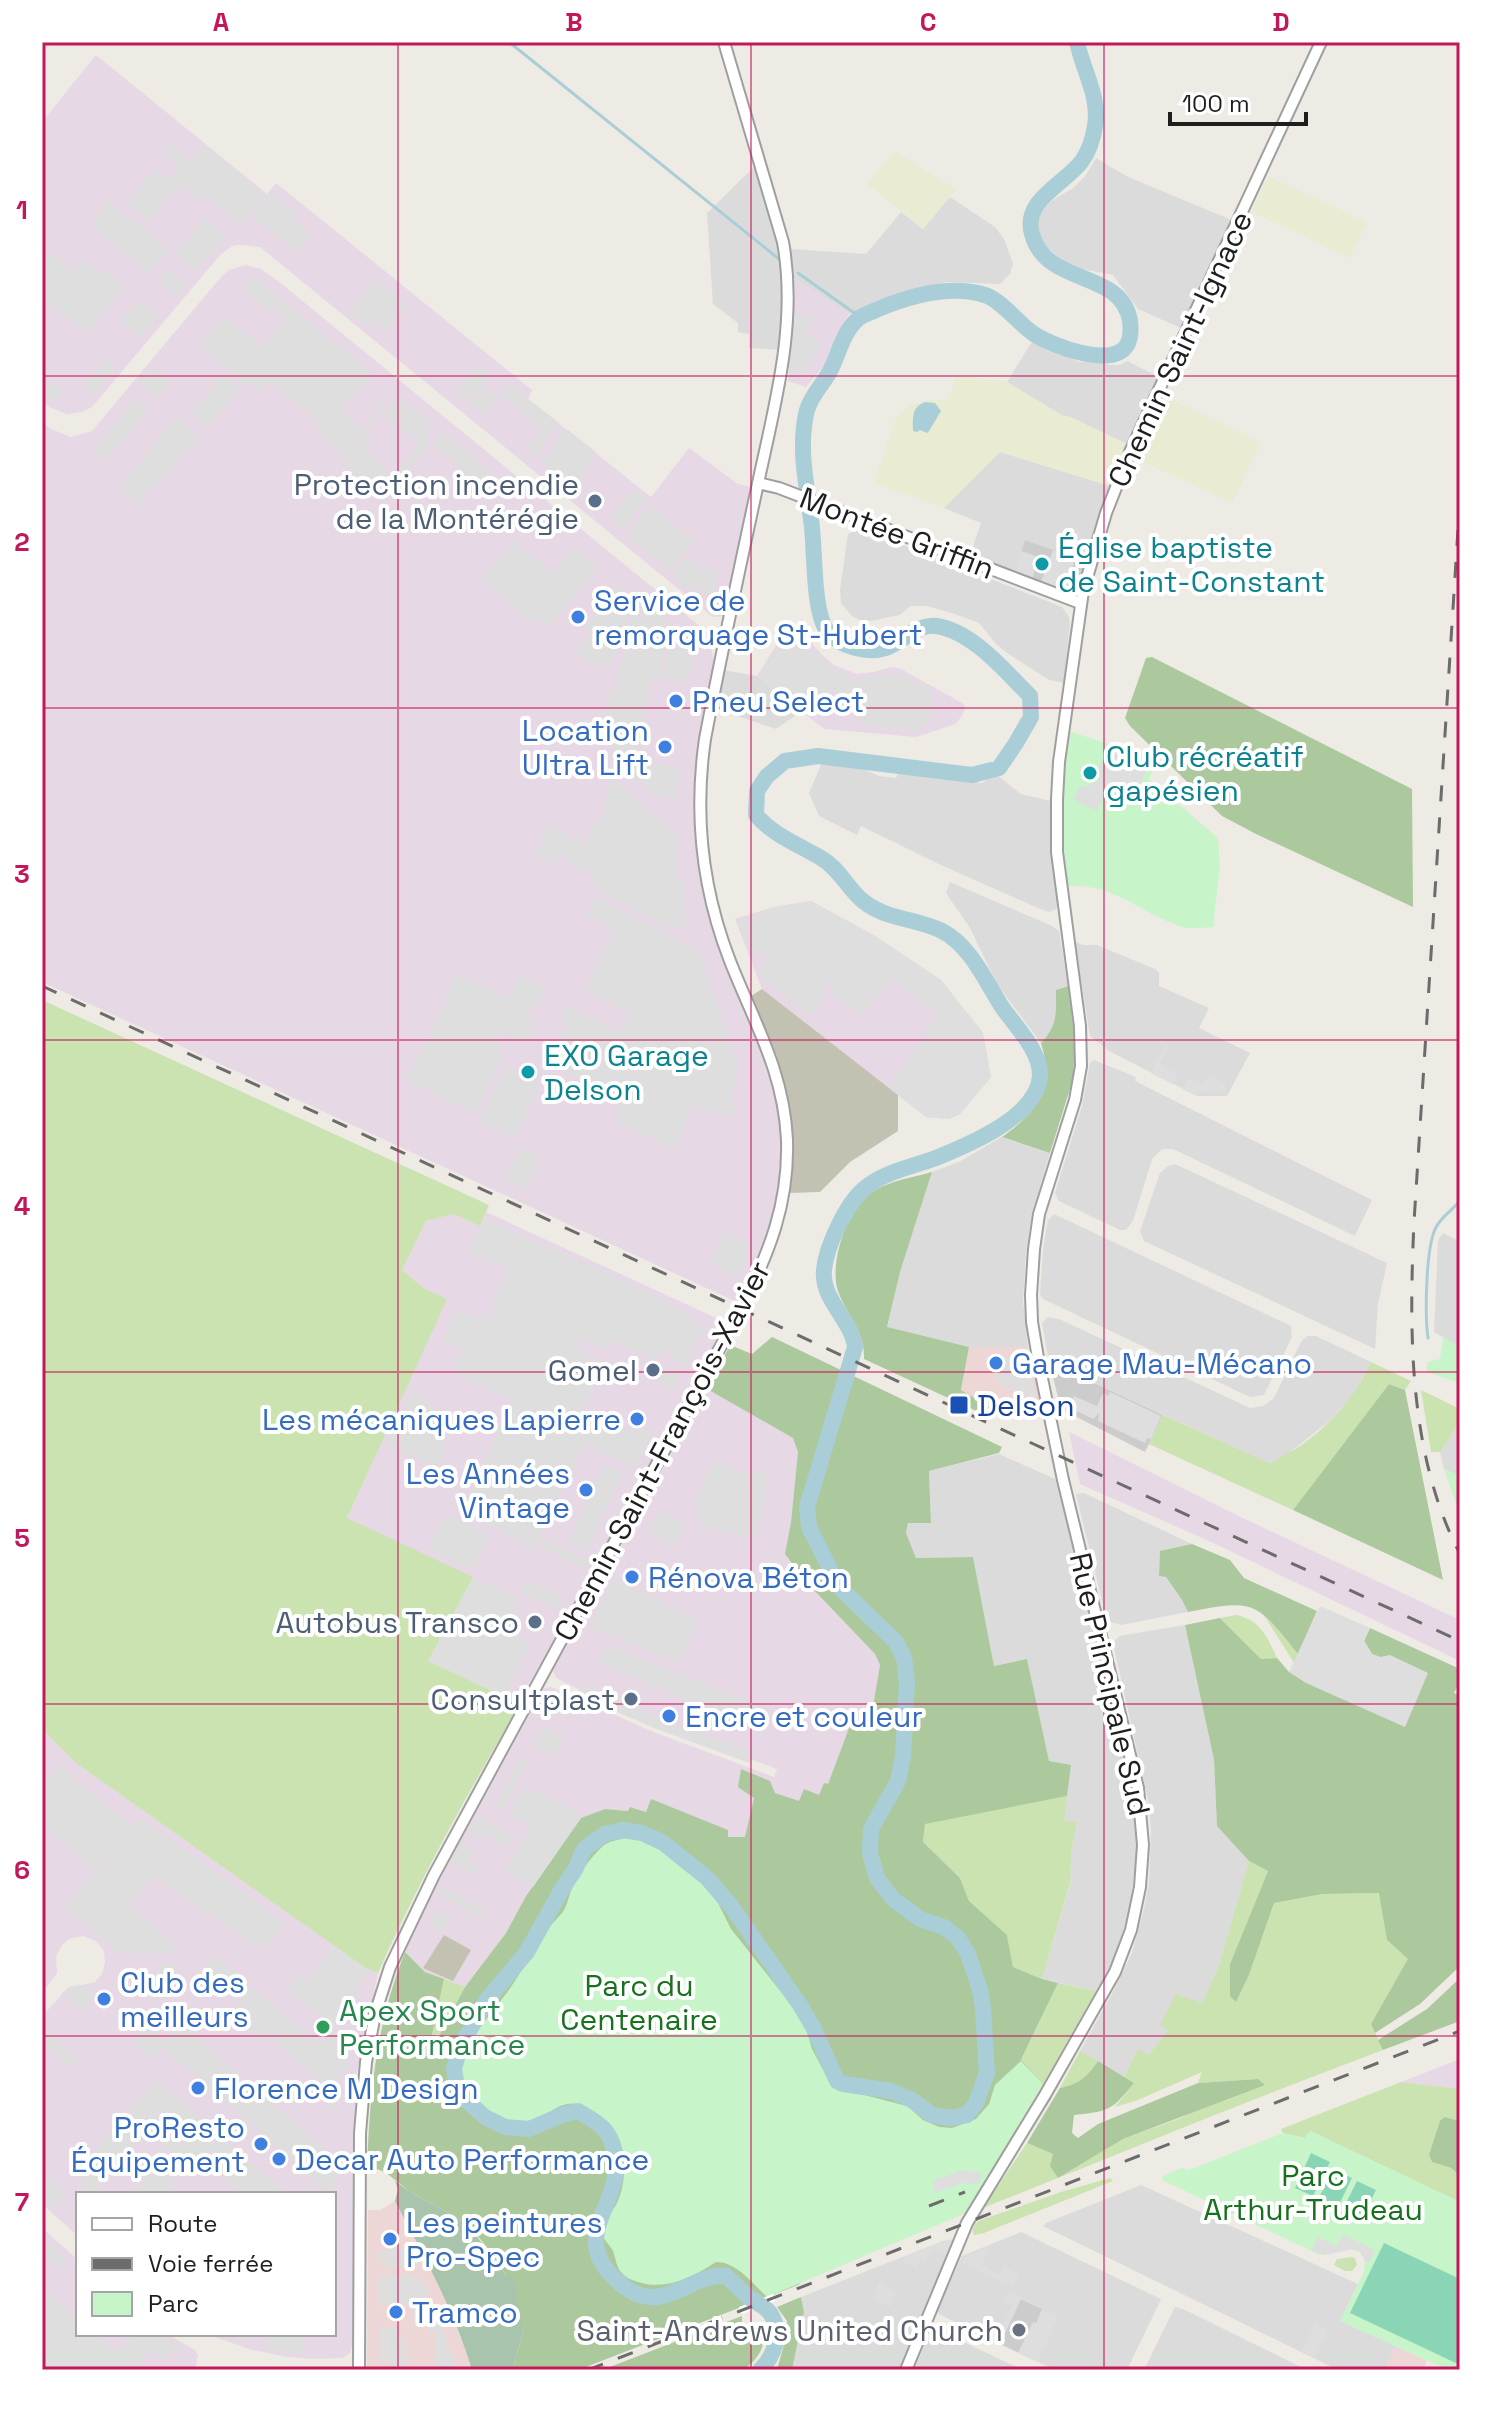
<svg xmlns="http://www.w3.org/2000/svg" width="1502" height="2412" font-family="'Space Grotesk',sans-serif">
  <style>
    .residential { fill: #dcdbdb }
    .commercial { fill: #edd7d6 }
    .industrial { fill: #e6d8e4 }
    .religious { fill: #ccc }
    .construction { fill: #c2c1b2 }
    .farmland { fill: #e9ebd2 }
    .grass { fill: #cae3b0 }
    .forest { fill: #acc99e }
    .cemetery { fill: #a9c4ac }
    .park { fill: #c7f4c9 }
    .pitch { fill: #8bd5b7 }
    .parking { fill: #dedede; fill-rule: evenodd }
    .water { fill: #aaced7 }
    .pier { fill: #fff }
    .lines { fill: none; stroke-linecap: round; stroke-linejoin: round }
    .stream { stroke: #aaced7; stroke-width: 3 }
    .river { stroke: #aaced7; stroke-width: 16 }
    .minor-casing { stroke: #9f9f9f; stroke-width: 14 }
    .minor { stroke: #fff; stroke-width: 10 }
    .rail { stroke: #6c6c6c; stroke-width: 3; stroke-dasharray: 16 16; stroke-linecap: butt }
    .grid { fill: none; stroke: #c2185b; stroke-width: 2; stroke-opacity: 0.55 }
    .service-dot { fill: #5c6f8a; stroke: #fff; stroke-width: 3 }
    .culture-dot { fill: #0f9aa8; stroke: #fff; stroke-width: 3 }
    .shop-dot { fill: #3f7fe0; stroke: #fff; stroke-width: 3 }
    .transit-dot { fill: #1a4fb4; stroke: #fff; stroke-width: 3 }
    .leisure-dot { fill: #2e9e5b; stroke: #fff; stroke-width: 3 }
    .worship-dot { fill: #6b7280; stroke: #fff; stroke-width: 3 }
    .labels { text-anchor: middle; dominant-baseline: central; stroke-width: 8; stroke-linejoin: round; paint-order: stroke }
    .street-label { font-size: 30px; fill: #1e1e1e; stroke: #fff }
    .service-label { font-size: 30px; fill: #4e5e75; stroke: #fff; text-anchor: end }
    .culture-label { font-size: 30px; fill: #0d838f; stroke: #fff; text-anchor: start }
    .shop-label { font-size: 30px; fill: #366cbe; stroke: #fff; text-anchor: start }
    .transit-label { font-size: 30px; fill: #164399; stroke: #fff; text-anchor: start }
    .park-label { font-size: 30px; fill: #17711d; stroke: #fff }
    .leisure-label { font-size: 30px; fill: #27864d; stroke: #fff; text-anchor: start }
    .worship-label { font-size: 30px; fill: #5b616d; stroke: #fff; text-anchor: end }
    .neatline { fill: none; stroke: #c2185b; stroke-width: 3 }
    .grid-label { font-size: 26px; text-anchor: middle; font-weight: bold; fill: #c2185b }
  </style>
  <rect width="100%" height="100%" fill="#eeebe5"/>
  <!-- residential -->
  <path class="residential" d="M1096,158L1126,176L1234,221L1183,329L1138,309L1113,275L1082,269L1062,260L1047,247L1038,234V223L1041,211L1053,200L1073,188L1086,175Z
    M756,165L777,234L782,262L783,310L780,350L749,348V334L738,332V323L713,304L707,213Z
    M950,197L995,227L1004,239L1013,264L1010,274L1000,284L946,282L896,295L849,314L794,278L791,249L866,254L901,212L923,229Z
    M1035,342L1044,346L1046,350L1071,356L1078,362H1100L1110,365H1120L1127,361L1159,377L1127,444L1068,416H1063L1007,382L1031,343Z
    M1000,452L1110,486L1085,561L1025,540L1014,572L970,555L981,523L944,508Z
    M860,528L1062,607L1069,617L1070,624L1064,683L1049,680L1007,653L996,644L979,623L952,613L927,606H910L900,615L876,620L863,622L852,616L841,603L840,590L848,534Z
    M723,670L757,676L802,711L776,729L716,709Z
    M822,762L851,764L879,776L896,778L899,772L906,771L982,783L993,776H998L1021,794L1051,801L1052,858L1058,903L1056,909L1049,912L1040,909L943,866L861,826L857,835L819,816L809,793Z
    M950,882L1052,926L1059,931L1068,986L1056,990V1020L1052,1032L1041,1043L997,984L970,928L946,893Z
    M1075,942L1083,945H1097L1155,969L1159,973V986L1209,1008L1199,1028L1250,1053L1227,1096H1197L1109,1051L1090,1036Z
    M1094,1060L1136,1077L1135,1081L1372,1200L1355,1236L1173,1149H1162L1152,1159L1133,1221L1126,1230H1120L1059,1201L1055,1193L1082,1106L1090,1063Z
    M1001,1137L1050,1153L1032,1213L1026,1253L1023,1301L1028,1347H969L887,1328L900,1272L932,1172L961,1161Z
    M1175,1164L1387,1263L1378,1304L1375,1349L1144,1241L1140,1231L1160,1173L1168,1166Z
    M1054,1214L1291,1326L1292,1337L1264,1395L1250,1397L1043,1299L1040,1295L1043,1250L1048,1220Z
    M1443,1233L1460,1242V1347L1434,1332L1438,1240Z
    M1048,1317L1059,1319L1250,1408L1263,1406L1274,1398L1301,1342L1307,1336H1316L1371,1362L1354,1394L1332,1419L1284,1457L1268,1463L1049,1362L1042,1323Z
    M1460,1423V1476L1444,1469L1440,1452Z
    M999,1454L1055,1479L1076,1557L1132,1794L1136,1829V1861L1131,1897L1123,1932L1111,1965L1096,1991L1042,1979L1072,1877L1070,1876L1072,1847L1077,1824L1063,1820L1071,1765L1049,1762L1027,1659L994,1666L973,1557L916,1558L906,1533L908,1523H931L929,1471Z
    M1084,1493L1192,1544L1160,1552L1159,1576L1166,1577L1182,1600L1188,1612L1121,1625L1107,1621L1076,1494Z
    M1185,1625L1214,1760L1217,1825L1249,1861L1219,1965L1202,2004L1169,2030L1149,2055L1138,2050L1124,2077L1080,2051L1112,1994L1132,1953L1144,1909L1149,1883L1151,1830L1148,1800L1113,1643L1119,1636Z
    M1141,2185L1358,2284L1340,2321L1396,2346L1384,2370H1338L1043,2226L1046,2223Z
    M1021,2232L1161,2299L1127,2370H1056L1038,2362L1059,2317L1022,2299L1000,2344L939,2314L937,2311L962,2256Z
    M955,2239L900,2370H792L804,2312L801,2297L943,2241Z
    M1175,2307L1183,2309L1307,2370H1144Z
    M932,2328H934L1023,2370H914Z"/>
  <!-- commercial -->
  <path class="commercial" d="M969,1347H1028L1044,1419L989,1407L961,1391Z
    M395,2201L438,2281L464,2346L472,2370H367L368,2210H380Z
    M1396,2346L1427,2361L1423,2370H1384Z"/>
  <!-- industrial -->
  <path class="industrial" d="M96,55L267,194L276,183L532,390L528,399L651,497L689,448L738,484L752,487L726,610L723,616L713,617L709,614L260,247L240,245L232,246L220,255L92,407L82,412L67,414L51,408L42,401V122Z
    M245,265L261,269L278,281L707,632L710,638L714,665L696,777L695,835L698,858L702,882L718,945L770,1068L779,1107L781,1133L779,1186L768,1240L739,1303L42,982V422L51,429L71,437L92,431L221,277L229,270Z
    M794,278L849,314L834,341L829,360L806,387L788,381L794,321Z
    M801,630L822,655L834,665L857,674L873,672L891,667L901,669L964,704L965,707L962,716L955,724L916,737L824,729L757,676L782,636Z
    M811,901L875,936L941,980L983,1033L991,1077L960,1114L949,1119L926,1117L762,989L735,919L774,907Z
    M486,1212L727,1323L520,1704L428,1661L347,1518L446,1299L425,1289L402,1270L426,1221L454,1214L480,1226Z
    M707,1389L793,1438L798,1452L791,1522L785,1554L806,1583L875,1654L880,1665L871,1718L864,1724L852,1720L828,1784L819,1795L799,1802L775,1793L754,1798L746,1837H728L651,1799L646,1812L631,1807L628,1811L605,1809L581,1818L526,1896L506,1933L465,1987L425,1972L405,1952L413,1928L544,1688L551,1687L656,1733L774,1777L777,1769L660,1725L578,1689L556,1678L553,1670Z
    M1069,1432L1245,1519L1460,1620V1661L1209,1541L1080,1484Z
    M42,1729L76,1763L364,1967L378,1973L356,2077L353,2211V2341L350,2353L343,2358L313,2359L287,2357L249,2349L207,2334H334V2194H78V2236L42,2204V2016L68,1988L95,1982L102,1974L105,1963L104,1951L96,1941L83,1936L69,1939L63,1944L56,1956L57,1973L42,1993Z
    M1460,2059V2089L1401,2082Z
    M42,2228L78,2260V2334H167L195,2350L198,2355L195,2370H42Z"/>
  <!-- religious -->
  <path class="religious" d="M1025,540L1085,561L1079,578L1067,587H1056L1014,572Z
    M1049,1362L1163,1415L1145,1452L1061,1409Z
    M1021,2299L1059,2317L1038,2362L1000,2344Z"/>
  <!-- construction -->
  <path class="construction" d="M762,989L898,1095V1131L850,1162L820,1192L789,1193L792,1141L787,1096L776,1054L751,996Z
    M444,1935L471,1950L453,1981L423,1968Z"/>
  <!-- farmland -->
  <path class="farmland" d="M895,151L956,189L923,229L867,184Z
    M1268,176L1367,222L1349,258L1252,212Z
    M957,375L1007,382L1063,416H1068L1127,444L1110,486L1000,452L944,508L874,483L896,418L912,404L935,399L947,401Z
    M1166,397L1261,442L1232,503L1137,459Z"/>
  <!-- grass -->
  <path class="grass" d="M42,1000L489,1205L480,1226L454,1214L426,1221L402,1270L425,1289L447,1299L347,1518L473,1577L428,1661L520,1704C469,1791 419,1880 378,1973L364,1967L76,1763L42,1729Z
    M1371,1362L1411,1381L1405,1390L1389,1384L1293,1510L1149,1444L1163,1415L1269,1463C1301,1450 1332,1423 1352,1395C1360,1385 1365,1373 1371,1362Z
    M1421,1390L1460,1409V1423L1440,1452H1431Z
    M1262,1612L1269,1617L1298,1654L1294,1663Z
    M1236,1615C1261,1620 1267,1637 1277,1658L1261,1659L1220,1618Z
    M1067,1796L1064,1820L1077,1823L1072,1848L1070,1875L1072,1876L1042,1979L1013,1967L1007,1935L969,1901L960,1878L923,1842L925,1823Z
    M1249,1861L1268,1871L1230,1964L1236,2002L1249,1975L1274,1903L1323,1894L1380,1893L1387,1940L1409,1959L1371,2024L1383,2050C1249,2100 1116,2155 983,2208L1027,2143L1053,2154L1058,2178L1123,2139L1181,2118L1258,2079L1198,2083L1202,2072L1138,2100L1115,2107L1134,2083L1124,2077L1138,2049L1149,2055L1168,2030L1160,2025L1176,1994L1202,2003L1219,1965Z
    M444,1979L465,1987L439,2036L432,2035Z
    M1058,1983L1096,1991L1043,2084L1021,2061Z
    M1080,2051L1098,2061C1087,2077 1079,2084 1060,2088Z
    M1401,2082L1460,2089V2121L1443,2117L1429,2155L1432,2162L1451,2168L1460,2176V2202L1310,2131L1305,2138L1283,2133L1281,2129Z
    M1110,2178L1113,2181L984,2233L974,2235C971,2229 974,2225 978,2221L1061,2192Z
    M1352,2257L1355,2258L1357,2265L1352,2271H1345L1334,2265L1337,2259Z"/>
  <!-- forest -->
  <path class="forest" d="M1152,657L1412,789L1413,907L1256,834L1222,816L1130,726L1125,718L1146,658Z
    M1068,986L1075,1040L1073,1079L1050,1153L1002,1137C1037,1112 1055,1088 1041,1043C1058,1025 1056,1013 1056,990Z
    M932,1172L900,1272L887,1327L969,1347L961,1390L989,1407L985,1415L864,1359C865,1329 847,1317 838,1291C829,1265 846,1212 868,1195C886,1181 911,1178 932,1172Z
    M772,1337L1002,1447L999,1453L929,1471L931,1523H908L906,1533L916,1558L973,1557L994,1666L1027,1659L1049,1761L1071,1765L1067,1796L925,1824L923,1842L960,1878L969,1901L1007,1935L1013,1967L1042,1979L1058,1983L1021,2060L1043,2084L798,2285L578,2370H508L513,2368L523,2332L507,2277L485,2245L467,2223L410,2192L389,2175L380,2170L367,2168C370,2091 376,2025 405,1952L425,1972L444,1979L432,2035L439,2036L465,1987L506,1933L526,1896L581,1818L605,1809L628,1811L630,1807L646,1812L651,1799L728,1830V1837H745L754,1798L738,1787L741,1769L770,1781L775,1793L799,1801L804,1789L819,1795L824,1783L828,1784L852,1720L864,1724L871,1718L880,1665L875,1654L806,1582L785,1554L791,1522L798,1452L793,1438L707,1389L730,1345L752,1354Z
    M1389,1384L1405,1390L1443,1580L1293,1510Z
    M1192,1544L1230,1560L1244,1578L1317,1611L1298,1654C1256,1601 1255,1599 1188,1612L1182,1600L1166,1577L1159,1576L1160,1551Z
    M1220,1618L1261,1659L1277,1658L1289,1672L1380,1657L1372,1654L1364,1641L1370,1628L1460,1669V1681L1454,1693L1460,1696V1966L1420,2004L1375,2033L1371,2024L1408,1959L1387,1940L1379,1893L1323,1894L1274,1903L1249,1975L1236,2002L1230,1996V1964L1268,1871L1249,1861L1217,1826L1214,1760L1185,1625Z
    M1460,1978V2021L1383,2050L1378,2040L1427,2009Z
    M1098,2061L1134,2083C1111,2111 1110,2111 1074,2115L1072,2133L1078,2138L1098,2124L1198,2083L1258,2079L1265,2085L1123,2139L1058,2178L1050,2166L1053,2154L1027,2143L1060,2088C1079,2084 1087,2077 1098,2061Z
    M1444,2117L1460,2121V2176L1451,2168L1432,2162L1429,2155L1440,2121Z
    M801,2297L804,2312L792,2370H777L783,2348L787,2321L777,2307Z
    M742,2316V2324L753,2322C774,2336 760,2359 743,2370H602Z"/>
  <!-- cemetery -->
  <path class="cemetery" d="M395,2181L410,2192L467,2223L507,2277H514L523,2332L513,2368L508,2370H472C454,2310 424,2256 395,2201L398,2189Z"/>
  <!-- park -->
  <path class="park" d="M1068,731L1157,759L1149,779L1218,838L1220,866L1213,927C1204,927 1191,930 1182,927C1140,913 1114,883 1066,886C1059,833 1061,783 1068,731Z
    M1443,1337L1460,1347L1459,1383L1427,1372V1362L1440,1359Z
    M1444,1469L1460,1476V1515Z
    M625,1838L639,1840L662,1851L713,1893L731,1929L804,2021L812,2049L830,2083L837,2088L907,2106L923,2120L939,2127L952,2128L976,2119L989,2104L995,2085L1021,2061L1043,2084L966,2213L767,2297C753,2284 737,2262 716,2262C693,2277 666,2291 638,2282C632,2280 626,2278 622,2273C616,2267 616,2259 613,2251C609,2243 602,2240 602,2230C602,2219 611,2214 616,2205C626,2187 628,2151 616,2134C606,2120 585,2100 567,2104C557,2106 549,2113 540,2117C516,2129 486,2115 469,2097C458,2085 458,2065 465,2051C477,2028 496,2008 511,1987C523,1969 534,1949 546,1931C551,1924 557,1919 562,1913C567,1907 568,1898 571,1891C578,1875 590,1858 603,1846C609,1841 618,1840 625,1838Z
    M1310,2131L1460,2202V2370H1448L1340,2321L1364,2272L1365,2261L1360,2252C1346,2245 1333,2256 1318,2254L1162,2180L1164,2176L1181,2168L1189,2170L1283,2133L1305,2138Z"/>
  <!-- pitch -->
  <path class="pitch" d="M1311,2153L1330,2162L1313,2196L1295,2188Z
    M1333,2169L1352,2178L1335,2213L1316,2204Z
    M1357,2181L1376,2190L1359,2224L1340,2215Z
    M1384,2243L1460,2279V2365L1350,2313Z"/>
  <!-- parking -->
  <path class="parking" d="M171,145L192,161L205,145L264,194L240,224L205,195L200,201L178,186L149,222L126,203L155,170L170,180L180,167L164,154Z
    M269,192L298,215L294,221L311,235L296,254L251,214Z
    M108,200L168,250L149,274L89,225Z
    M204,218L226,235L195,270L175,254Z
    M50,251L74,271L84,260L100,273L104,270L124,287L87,333L52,304L47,309L42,305V261Z
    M168,269L185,284L175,296L158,281Z
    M252,276L373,374L342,411L362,428L341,454L321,437L314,418L269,381L260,391L246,381L243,384L200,346L225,316L262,346L285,319L272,308L269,311L242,289Z
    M376,279L407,305L385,331L373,321L368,327L349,312Z
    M139,300L158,317L140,338L119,321Z
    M794,313L813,317L805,335L821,342L806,373L789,371Z
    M106,359L116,368L93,396L83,387Z
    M478,364L492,376L469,403L456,392Z
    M152,367L171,382L157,398L138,384Z
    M42,374L64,392L56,402L50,397L44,403L42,401Z
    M223,374L241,389L207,427L191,412Z
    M509,384L526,397L517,409L500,395Z
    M485,387L499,398L485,415L472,404Z
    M398,397L431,424L426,431L430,442L385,499L343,464L348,458L343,454L383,403L386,406L364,434L372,441L364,451L394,476L420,444L385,415Z
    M136,398L149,408L106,460L93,450Z
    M527,398L559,423L535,456L526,448L541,429L518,410Z
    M177,417L199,437L155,487L151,485L143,495L146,498L140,506L118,488Z
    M567,429L597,453L580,475L584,479L577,489L541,462Z
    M442,431L489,470L479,482L432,444Z
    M634,490L647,500L623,529L610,518Z
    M651,505L695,541L670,571L626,536Z
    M514,541L553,573L575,548L598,568L548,629L534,618L531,621L482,581Z
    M1053,550L1075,558L1067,587H1056L1041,582Z
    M1021,551L1039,557L1032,579L1014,572Z
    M687,557L700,568L696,573L697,575L700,573L702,566L718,570L713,596L702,594L695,586L689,591L671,576Z
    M620,584L625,588L623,604L630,605L620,650L610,663L599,666L593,665L576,652L591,633L585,627Z
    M635,599L656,603L671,624L658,679L653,678L636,759L681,768L674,799L643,791L644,784L632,781L633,773L627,771L611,756L615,736L600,732L610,690L615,691Z
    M781,642L791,650L804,642L816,655L851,679L899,673L930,688L936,710L919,731L864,727L832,689L814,704L817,708L807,712L760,676Z
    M668,645L694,651L687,683L661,678Z
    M1107,748L1149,765L1133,802L1107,791L1097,811L1073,800L1080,786L1086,788L1088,784L1092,786L1094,782H1097L1101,773L1098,771Z
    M610,778L678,836L675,873L683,884L686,928L665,927L597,891L593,875L588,870H581L560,854L555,864L535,855L549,825L587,845L591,821L601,822Z
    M595,897L699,951L738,1063L733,1094L734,1118L693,1106L674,1149L615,1122L621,1109L573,1087L578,1077L548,1063L567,1022L561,1018L567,1005L620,1032L630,1013L585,991L613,930L585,915Z
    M811,901L875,936L941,980L983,1033L991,1077L960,1114L949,1119L926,1117L889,1088L937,1014L892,979L875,1001L856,986L855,988L873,1002L863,1016L829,992L836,983L833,980L822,993L826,996L810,1016L762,979L758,972L769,958L749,948L738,922L774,907Z
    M456,975L510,998L519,976L546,988L537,1008L531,1006L526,1016L536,1021L526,1042L502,1032L498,1045L503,1055L476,1113L405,1080L438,1019Z
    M1165,1045L1169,1047L1160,1064L1178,1073L1172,1084L1151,1073Z
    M505,1066L541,1082L514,1138L479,1122Z
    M1208,1075L1223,1082L1226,1087L1224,1094L1212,1091L1199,1093L1197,1096L1183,1089L1188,1078L1202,1085Z
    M520,1147L541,1157L526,1190L504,1179Z
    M483,1218L644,1290L676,1306L683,1313L692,1317L691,1320L705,1327L687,1366L672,1358L673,1355L664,1350L656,1361L611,1340L607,1350L582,1338L577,1351L604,1363L583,1411L627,1431L631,1423L652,1433L635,1467L584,1444L535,1549L463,1513L511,1400L453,1373L463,1350L443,1341L457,1310L480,1319L489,1314L510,1321L490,1312L508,1269L468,1252ZM560,1409L579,1418L574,1429L555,1421Z
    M724,1231L752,1246L738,1277L709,1263Z
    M1028,1355L1031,1374L1036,1399L1001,1386L997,1379L999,1359Z
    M660,1364L679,1376L672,1390L654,1380Z
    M413,1388L438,1410L446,1437L441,1470L385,1445Z
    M1110,1392L1161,1416L1151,1439L1147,1438L1145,1443L1098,1421L1099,1413L1093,1419L1069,1407L1074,1396L1097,1406L1103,1393L1108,1396Z
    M715,1459L740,1473H769L756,1540L700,1527L694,1501Z
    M605,1464L623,1472L587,1552L568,1543Z
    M659,1510L686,1523L674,1546L646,1532Z
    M445,1514L490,1535L473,1571L428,1550Z
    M543,1539L589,1561L586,1569L540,1547Z
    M473,1577L521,1599L505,1630L532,1644L504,1696L428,1661Z
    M614,1578L699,1621L679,1662L589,1627Z
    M527,1580L565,1597L559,1610L520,1593Z
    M1320,1606L1370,1628L1364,1641L1372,1654L1380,1657L1390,1655L1428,1673L1405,1727L1306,1683L1289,1672Z
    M606,1645L765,1709L758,1727L695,1704L598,1662Z
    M582,1683L685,1728L754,1753L749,1763L654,1728L576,1694Z
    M558,1696L572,1702L566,1718L552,1713Z
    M544,1727L565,1737L557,1758L535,1747Z
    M520,1759L528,1762L524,1772L518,1771L515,1788L503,1810L495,1806Z
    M60,1767L132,1826L141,1818L285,1923L264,1950L153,1877L129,1906L177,1945L170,1953L120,1954L64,1907L114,1851L112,1850L95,1871L42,1825V1787Z
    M522,1787L565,1804L581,1818L533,1887L505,1871L531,1824L510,1815Z
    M477,1816L514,1837L508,1847L484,1834L480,1840L468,1833Z
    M462,1842L475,1849L468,1862L479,1869L477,1873L470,1872L451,1861Z
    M442,1887L486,1911L481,1918L439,1894Z
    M438,1910L451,1916L441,1933L429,1921L435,1917Z
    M333,1945L370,1971L361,1983L355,2001L350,1999L334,2025L287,1991L298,1976L306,1981Z
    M214,1955L237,1972L232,1983L224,1994L200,1973Z
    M166,1960L178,1970L153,1998L141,1988Z
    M84,1985L95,1995L80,2010L62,1993L72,1986Z
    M247,1986L275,2006L273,2009L322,2043L333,2028L346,2038L342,2047L349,2052L348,2067L331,2087L343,2097L333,2108L321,2097L328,2088L267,2034L259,2042L229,2016L238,2006Z
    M172,2015L338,2161L335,2188L330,2194L163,2047L152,2059L131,2042L146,2026L167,2042L168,2040L163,2025Z
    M46,2030L79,2059L71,2069L44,2044L42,2045V2034Z
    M156,2080L286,2194H244L208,2162L195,2176L147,2133L93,2194H90L78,2182L95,2163L90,2157Z
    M153,2167L175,2184L166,2194H130Z
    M962,2170L983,2173L978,2184L962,2183L936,2193L932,2181Z
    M42,2173L67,2195L54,2209L42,2199Z
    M1343,2235L1375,2250L1370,2261H1365L1360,2252L1354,2249L1325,2255L1311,2251L1318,2237L1337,2246Z
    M955,2239L948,2257L934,2251L929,2254L926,2262L920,2260L916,2268L902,2262L905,2256L943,2241Z
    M51,2245L67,2259L59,2268L43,2254Z
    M387,2248L413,2249L424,2261L410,2268H386L385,2261H378V2251H386Z
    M989,2248L982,2265L1000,2274L1004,2267L1019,2274L1013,2287L961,2262L963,2258Z
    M378,2275H410L415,2277L427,2286V2304L379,2305Z
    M879,2283L897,2292L890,2307L872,2298Z
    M42,2287L78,2319V2334H95L116,2352L136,2334H157L182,2348L179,2355L169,2351L166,2358L147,2351L139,2370H52L42,2361Z
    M1008,2290L1022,2297L1000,2344L988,2338L995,2326L1001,2328L1012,2306L1003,2302Z
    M413,2306H434L457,2370H436V2332L427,2331V2323H413Z
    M1042,2309L1059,2317L1038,2362L1018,2353L1033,2322L1036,2323Z
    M1315,2324L1328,2330L1315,2357L1302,2351Z
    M380,2328H397V2338H405V2370H392V2362H380Z
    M271,2334H303V2354L260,2348Z"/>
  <!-- water -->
  <path class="water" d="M925,402L935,403L941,411L929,431L927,433L920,430L917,432L913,431C913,419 911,407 925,402Z"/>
  <!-- pier -->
  <path class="pier" d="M773,2294L775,2301L742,2314L739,2307Z"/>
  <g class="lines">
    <!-- stream -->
    <path class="stream" d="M509,42L779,259
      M798,273L860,317
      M1428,1338C1425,1316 1425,1241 1438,1224C1443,1216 1453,1209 1460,1201"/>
    <!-- river -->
    <path class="river" d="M760,2370C775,2356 783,2331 770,2313C765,2306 756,2303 750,2298C741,2291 734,2283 726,2276C689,2273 662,2318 622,2285C561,2236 628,2204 614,2150C612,2142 610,2135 603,2128C596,2121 586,2116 578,2111L562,2115L529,2129L505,2127L485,2117L458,2093L454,2069L460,2047L486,2001L527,1952L562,1889L576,1868L584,1849L605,1834L623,1830L642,1833L662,1842L707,1878L731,1906L800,2005L813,2027L837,2081L843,2084L891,2091L912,2100L932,2115L949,2118L967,2115L976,2103L987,2073L983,2008L980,1990L968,1954L958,1938L944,1927L920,1919L893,1899L877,1878L870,1853L871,1829L898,1781L903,1756L907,1682L904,1658L896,1642L839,1587L809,1527L807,1507L855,1347C852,1320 821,1300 824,1270C826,1247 846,1204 864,1189C883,1172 912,1167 936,1158C968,1145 1039,1116 1040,1075C1040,1050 1015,1026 1002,1007C986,982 970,945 942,931C917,918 886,920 863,901C848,889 839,868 821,858C798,844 774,836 756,815L757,791L767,776L785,761L818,756L972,775L999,768L1016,743L1031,717L1030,696C1005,671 973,632 937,626C917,623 903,642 886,648C868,654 840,647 828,632C813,614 815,554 812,528C808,489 797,450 807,410C811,396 822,385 829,373C839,355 842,332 859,318C863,315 870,313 876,310C909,296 949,284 985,295C1001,300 1019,324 1034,334C1052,346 1113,369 1127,345C1131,338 1131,329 1130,321C1122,269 1046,287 1032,234C1022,200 1065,184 1082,161C1089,151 1093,139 1095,126C1100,96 1083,71 1077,42"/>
    <!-- minor casing -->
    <g class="minor-casing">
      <path id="minor" d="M758,483L779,488L1080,603
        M359,2370L360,2133L366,2062L375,2014L390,1967L434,1875L741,1309C769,1253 789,1204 787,1140C784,1072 754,1022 730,961C702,889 694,815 705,739C721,655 739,571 757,488C774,407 798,325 783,242L724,42
        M906,2370L967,2223L1045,2095L1115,1972L1131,1930L1140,1887L1143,1845L1138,1788L1063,1480L1039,1364L1032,1322L1031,1295L1034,1249L1039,1214L1075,1100L1081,1066L1080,1026L1057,852V800L1059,762L1083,591L1106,513L1130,452L1321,42"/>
    </g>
    <!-- minor -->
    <use href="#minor" class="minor"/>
    <!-- rail -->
    <path class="rail" d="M1460,498L1414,1222C1409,1331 1408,1454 1460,1554
      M42,986L1460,1641
      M929,2206L965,2192
      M588,2370L1460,2031"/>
  </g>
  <!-- grid -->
  <path class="grid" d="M398,42V2370M751,42V2370M1104,42V2370M42,376H1460M42,708H1460M42,1040H1460M42,1372H1460M42,1704H1460M42,2036H1460"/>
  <!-- markers -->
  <g class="service-dot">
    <circle cx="595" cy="501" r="8"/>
    <circle cx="653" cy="1370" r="8"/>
    <circle cx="535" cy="1622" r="8"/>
    <circle cx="631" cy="1699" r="8"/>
  </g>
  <g class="culture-dot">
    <circle cx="1042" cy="564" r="8"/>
    <circle cx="1090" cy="773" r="8"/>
    <circle cx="528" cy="1072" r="8"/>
  </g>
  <g class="shop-dot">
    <circle cx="578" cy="617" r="8"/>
    <circle cx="676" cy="701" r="8"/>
    <circle cx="665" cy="747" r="8"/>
    <circle cx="996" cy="1363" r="8"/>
    <circle cx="637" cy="1419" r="8"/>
    <circle cx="586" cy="1490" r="8"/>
    <circle cx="632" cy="1577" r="8"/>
    <circle cx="669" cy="1716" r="8"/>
    <circle cx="104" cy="1999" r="8"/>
    <circle cx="198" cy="2088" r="8"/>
    <circle cx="261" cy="2144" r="8"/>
    <circle cx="279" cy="2159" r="8"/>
    <circle cx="390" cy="2239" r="8"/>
    <circle cx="396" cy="2312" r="8"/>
  </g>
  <rect class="transit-dot" x="949" y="1395" width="20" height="20" rx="4"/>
  <circle class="leisure-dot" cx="323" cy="2027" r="8"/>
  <circle class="worship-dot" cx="1019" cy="2330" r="8"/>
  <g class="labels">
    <!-- street labels -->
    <g class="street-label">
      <text transform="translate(1180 349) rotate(-65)">Chemin Saint-Ignace</text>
      <text transform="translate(897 533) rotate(21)">Montée Griffin</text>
      <text transform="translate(662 1451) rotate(-62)">Chemin Saint-François-Xavier</text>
      <text transform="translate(1110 1684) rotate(77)">Rue Principale Sud</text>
    </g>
    <!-- service labels -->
    <g class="service-label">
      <text x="579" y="484">Protection incendie<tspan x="579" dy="34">de la Montérégie</tspan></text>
      <text x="637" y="1370">Gomel</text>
      <text x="519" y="1622">Autobus Transco</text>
      <text x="615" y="1699">Consultplast</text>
    </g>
    <!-- culture labels -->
    <g class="culture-label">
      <text x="1058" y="547">Église baptiste<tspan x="1058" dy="34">de Saint-Constant</tspan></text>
      <text x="1106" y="756">Club récréatif<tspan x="1106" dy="34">gapésien</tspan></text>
      <text x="544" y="1055">EXO Garage<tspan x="544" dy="34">Delson</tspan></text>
    </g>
    <!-- shop labels -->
    <g class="shop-label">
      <text x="594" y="600">Service de<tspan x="594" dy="34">remorquage St-Hubert</tspan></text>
      <text x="692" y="701">Pneu Select</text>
      <text x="649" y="730" text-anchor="end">Location<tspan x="649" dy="34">Ultra Lift</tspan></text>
      <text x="1012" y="1363">Garage Mau-Mécano</text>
      <text x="621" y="1419" text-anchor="end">Les mécaniques Lapierre</text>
      <text x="570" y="1473" text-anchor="end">Les Années<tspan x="570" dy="34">Vintage</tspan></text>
      <text x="648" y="1577">Rénova Béton</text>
      <text x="685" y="1716">Encre et couleur</text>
      <text x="120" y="1982">Club des<tspan x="120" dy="34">meilleurs</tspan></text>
      <text x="214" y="2088">Florence M Design</text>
      <text x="245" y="2127" text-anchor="end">ProResto<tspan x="245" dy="34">Équipement</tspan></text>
      <text x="295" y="2159">Decar Auto Performance</text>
      <text x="406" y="2222">Les peintures<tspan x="406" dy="34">Pro-Spec</tspan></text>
      <text x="412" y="2312">Tramco</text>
    </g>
    <!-- transit labels -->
    <g class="transit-label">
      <text x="977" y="1405">Delson</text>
    </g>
    <!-- park labels -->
    <g class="park-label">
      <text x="639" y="1985">Parc du<tspan x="639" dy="34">Centenaire</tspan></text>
      <text x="1313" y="2175">Parc<tspan x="1313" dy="34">Arthur-Trudeau</tspan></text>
    </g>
    <!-- leisure labels -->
    <g class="leisure-label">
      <text x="339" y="2010">Apex Sport<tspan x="339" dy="34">Performance</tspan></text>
    </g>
    <!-- worship labels -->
    <g class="worship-label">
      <text x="1003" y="2330">Saint-Andrews United Church</text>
    </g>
  </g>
  <!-- border -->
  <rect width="1502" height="2412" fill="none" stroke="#ffffff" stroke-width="88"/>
  <!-- legend -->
  <rect x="76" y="2192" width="260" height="144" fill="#ffffff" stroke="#a5a5a5" stroke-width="2"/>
  <rect x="92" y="2218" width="40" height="12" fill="#ffffff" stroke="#a5a5a5" stroke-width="2"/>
  <text x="148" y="2232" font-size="24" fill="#1e1e1e">Route</text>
  <rect x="92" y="2258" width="40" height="12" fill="#6c6c6c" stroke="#a5a5a5" stroke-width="2"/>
  <text x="148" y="2272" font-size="24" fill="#1e1e1e">Voie ferrée</text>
  <rect x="92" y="2292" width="40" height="24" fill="#c7f4c9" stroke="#a5a5a5" stroke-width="2"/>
  <text x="148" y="2312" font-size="24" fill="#1e1e1e">Parc</text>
  <!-- scale -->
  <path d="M1170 112v12h136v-12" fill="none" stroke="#1e1e1e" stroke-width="4"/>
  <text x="1182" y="112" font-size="24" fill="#1e1e1e" stroke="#ffffff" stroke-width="6" paint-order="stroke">100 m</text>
  <rect x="44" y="44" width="1414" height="2324" class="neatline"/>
  <g class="grid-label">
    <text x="221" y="31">A</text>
    <text x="574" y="31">B</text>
    <text x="928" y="31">C</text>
    <text x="1281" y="31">D</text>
    <text x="22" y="219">1</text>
    <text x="22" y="551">2</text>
    <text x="22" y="883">3</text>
    <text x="22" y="1215">4</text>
    <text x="22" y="1547">5</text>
    <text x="22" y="1879">6</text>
    <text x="22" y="2211">7</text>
  </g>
</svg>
